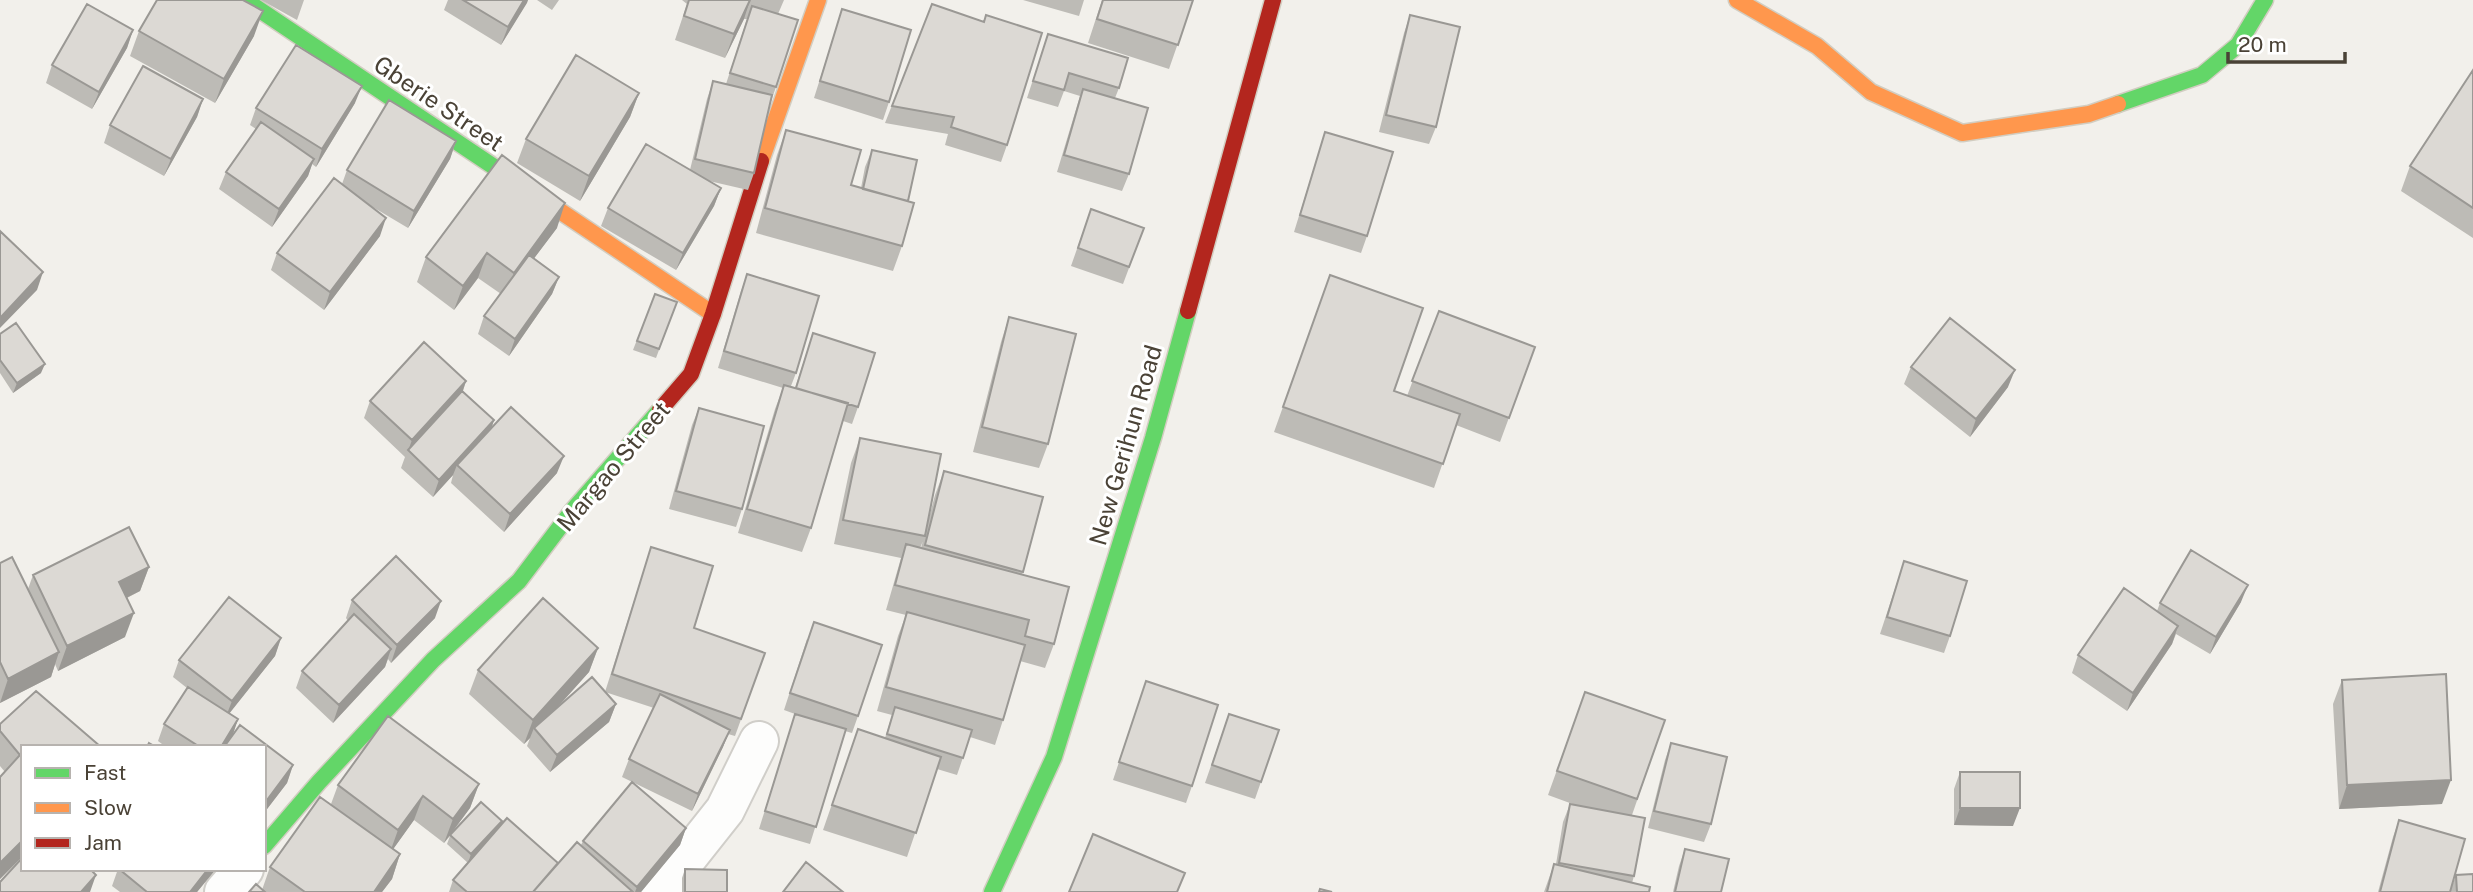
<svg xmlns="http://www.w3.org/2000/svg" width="2473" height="892" font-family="'Public Sans',sans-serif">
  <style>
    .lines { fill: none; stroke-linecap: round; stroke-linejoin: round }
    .street-casing { stroke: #d0cec9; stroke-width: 42 }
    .fast-casing { stroke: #d2cdc1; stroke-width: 19 }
    .slow-casing { stroke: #d2cdc1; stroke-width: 19 }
    .jam-casing { stroke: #d2cdc1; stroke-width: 19 }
    .street { stroke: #fdfdfc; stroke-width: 38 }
    .fast { stroke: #63d668; stroke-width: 16 }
    .slow { stroke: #ff974d; stroke-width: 16 }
    .jam { stroke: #b3261e; stroke-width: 16 }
    .wall { fill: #bdbbb6 }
    .shaded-wall { fill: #9a9894 }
    .building { fill: #dcd9d4; stroke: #9a9894; stroke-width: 2 }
    .labels { text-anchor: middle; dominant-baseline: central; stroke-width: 6; stroke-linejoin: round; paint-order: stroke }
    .street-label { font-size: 24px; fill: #4a4236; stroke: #fff }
  </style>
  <rect width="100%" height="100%" fill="#f2f0eb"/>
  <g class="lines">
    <!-- street casing -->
    <g class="street-casing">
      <path id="street" d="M224,892L244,869
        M660,892L725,810L759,741"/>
    </g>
    <!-- fast casing -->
    <g class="fast-casing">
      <path id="fast" d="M245,0L557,209
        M2118,104L2202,75L2238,45L2265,0
        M264,846L319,782L433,660L519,581L572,511L660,410
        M992,892L1054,757L1153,438L1188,311"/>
    </g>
    <!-- slow casing -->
    <g class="slow-casing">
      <path id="slow" d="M1737,0L1817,46L1871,92L1962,133L2089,114L2118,104
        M761,161L818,0
        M557,209L713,314"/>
    </g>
    <!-- jam casing -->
    <g class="jam-casing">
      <path id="jam" d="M1188,311L1273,0
        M660,410L691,374L713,314L761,161"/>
    </g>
    <!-- street -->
    <use href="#street" class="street"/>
    <!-- fast -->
    <use href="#fast" class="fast"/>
    <!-- slow -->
    <use href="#slow" class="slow"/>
    <!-- jam -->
    <use href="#jam" class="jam"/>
  </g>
  <!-- wall -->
  <path class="wall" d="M261,0H304L297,20Z
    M448,0H528L501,45L444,10Z
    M537,0H559L552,10Z
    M682,0H784L778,14L776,87L770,104L754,173L748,190L709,181L721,188L714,206L676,270L601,226L608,208L690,170L707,99L713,81L726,84L747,19H744L725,58L675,40L687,4Z
    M1023,0H1084L1079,16Z
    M1102,0H1193L1169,69L1088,43Z
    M932,4L1007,145L1001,162L945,145L948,134L885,123Z
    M842,9L889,102L883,120L814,98Z
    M1410,15L1436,127L1429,144L1379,132L1404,33Z
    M133,30L127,48L92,109L46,83L52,65Z
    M139,31L254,36L215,103L130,56Z
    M1048,34L1119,88L1115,98L1129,174L1122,191L1057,172L1080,96L1064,91L1058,107L1027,98Z
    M2473,70V238L2401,191L2410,166Z
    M639,93L630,117L580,201L517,163L526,139Z
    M203,99L197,117L164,176L104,143L110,125Z
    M355,103L316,167L312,164L308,176L272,227L219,189L226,172L256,129L250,125L256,108Z
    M786,130L851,185L861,188L865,167L872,150L908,201L902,246L893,271L756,233L777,155Z
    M1325,132L1367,236L1361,253L1294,232Z
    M456,141L450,159L408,228L366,203L380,236L324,310L271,270L277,253L342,184L347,170Z
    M1091,209L1144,228L1123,284L1071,266Z
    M557,228L534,258L559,277L552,294L509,356L478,334L484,316L501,294L478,278L454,310L417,282L426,257Z
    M747,274L796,373L791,386L795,388L813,333L858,407L852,424L843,421L811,528L802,552L738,533L775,409L783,388L718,368L741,291Z
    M1330,275L1394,391L1407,396L1439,311L1535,347L1500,442L1456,425L1434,488L1274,432Z
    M655,294L677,302L656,358L633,350Z
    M1009,317L1048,444L1039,468L973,452L1001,342Z
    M0,334L41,373L13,393L0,373Z
    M1911,367L2008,387L1970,437L1904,384Z
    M466,381L463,391L494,420L492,427L557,473L504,532L451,483L453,475L433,497L401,468L405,457L364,418L370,401Z
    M699,408L742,509L736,527L669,509L692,425Z
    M860,438L925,536L920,548H921L935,495L944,471L1043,497L1022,575L1054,644L1045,668L1020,661L1003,720L995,745L970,737L957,775L937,769L907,857L823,830L858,729L885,738L892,715L877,711L898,636L906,615L886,610L901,558L834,544L851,463Z
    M651,547L694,628L765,653L735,736L728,734L723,747L692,811L622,777L629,759L654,708L605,692Z
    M1904,561L1950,636L1944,653L1880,634Z
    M0,563L28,589L33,575L149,567L140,591L127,598L125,637L58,671L55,664L51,677L0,703Z
    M229,597L281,638L275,656L229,713L238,719L233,734L240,725L293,765L287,783L264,813V747H166L158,741L164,724L187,688L173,677L179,660Z
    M352,600L435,618L391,663L388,659L385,667L333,723L296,688L302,671L348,621L346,618Z
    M2241,602L2210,654L2176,634L2172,644L2127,711L2072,673L2078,655L2157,611L2160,603Z
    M807,639L858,716L852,733L845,731L810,844L759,829L795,714L784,710Z
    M598,648L589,672L557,708L616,704L609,722L550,772L527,746L530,738L524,744L469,694L478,670Z
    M2342,680L2442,804L2339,809L2333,704Z
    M1146,681L1192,786L1186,803L1113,780Z
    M1585,692L1665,720L1632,815L1634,876L1632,883L1649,892H1544L1554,864H1556L1563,822L1570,804L1578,806L1548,795Z
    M1229,714L1279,730L1255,799L1205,783Z
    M0,724L23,747V856L0,879L5,772L0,766Z
    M1671,743L1711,824L1704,842L1648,828L1665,760Z
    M1960,772L2013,826L1954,825V789Z
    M479,784L470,808L451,834L500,826L558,863L581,845L583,841L686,828L680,845L641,892H449L453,880L468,863L447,844L450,836L444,843L414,820L393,849L400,854L392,879L382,892H249L262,890L270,867L331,804L338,785Z
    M2399,820L2451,889L2456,875L2473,892H2378L2393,837Z
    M1685,849L1721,892H1673L1679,866Z
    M118,869H216L197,892H120L112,886Z
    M685,869L727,892H682V878Z"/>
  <!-- shaded-wall -->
  <path class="shaded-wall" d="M524,0H528L527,3L501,45L508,27Z
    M750,0L744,19L725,58L734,34Z
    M263,11L254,36L215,103L224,79Z
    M133,30L127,48L92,109L99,92Z
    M362,86L355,103L316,167L322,149Z
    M639,93L630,117L580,201L589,176Z
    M203,99L197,117L164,176L171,159Z
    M456,141L450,159L408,228L414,211Z
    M314,159L308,176L272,227L279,209Z
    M721,188L714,206L676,270L683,253Z
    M565,203L557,228L505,297L514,273Z
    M386,218L380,236L324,310L330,292Z
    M487,253L478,278L454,310L463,286Z
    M43,272L37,290L0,328V318Z
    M559,277L552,294L509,356L515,339Z
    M45,364L41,373L13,393L17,383Z
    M2015,370L2008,387L1970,437L1976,419Z
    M466,381L460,399L408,451L412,440Z
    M494,420L488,438L457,465L453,475L433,497L439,480Z
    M564,456L557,473L504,532L510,514Z
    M149,567L140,591L110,606L119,582Z
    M2248,585L2241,602L2210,654L2216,637Z
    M441,601L435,618L391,663L397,645Z
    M134,613L125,637L58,671L67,646Z
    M2178,626L2172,644L2127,711L2133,693Z
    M281,638L275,656L225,719L232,701Z
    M598,648L589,672L536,731L534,728L530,738L524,744L533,720Z
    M391,649L385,667L333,723L339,705Z
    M59,652L51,677L0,703L8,679Z
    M616,704L609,722L550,772L557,755Z
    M238,719L232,737L226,747H221Z
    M730,730L723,747L692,811L698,794Z
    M293,765L287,783L264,813V804Z
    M2451,780L2442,804L2339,809L2347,785Z
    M479,784L470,808L444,843L453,819Z
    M423,796L414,820L389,855L398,830Z
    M1960,808H2020L2013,826L1954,825Z
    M502,821L499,830L468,863L471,854Z
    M686,828L680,845L641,892H635L637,887Z
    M23,840V856L0,879V863Z
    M400,854L392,879L382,892H374Z
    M208,869H216L197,892H190Z
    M96,875L90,892H81Z"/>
  <!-- building -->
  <path class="building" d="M157,0H243L263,11L224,79L139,31Z
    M463,0H524L508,27Z
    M689,0H750L734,34L684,16Z
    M1103,0H1193L1178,45L1097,19Z
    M87,4L133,30L99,92L52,65Z
    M932,4L984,22L986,15L1042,33L1007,145L951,127L954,117L892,106Z
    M752,6L798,20L776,87L730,73Z
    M842,9L911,30L889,102L820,81Z
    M1410,15L1460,27L1436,127L1386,115Z
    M1048,34L1128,58L1119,88L1069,73L1064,90L1033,81Z
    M296,45L362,86L322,149L256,108Z
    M576,55L639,93L589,176L526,139Z
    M143,66L203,99L171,159L110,125Z
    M2473,70V208L2410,166Z
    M713,81L772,95L754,173L695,159Z
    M1083,89L1148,108L1129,174L1064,155Z
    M389,100L456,141L414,211L347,170Z
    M261,122L314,159L279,209L226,172Z
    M786,130L861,150L851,185L914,203L902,246L765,208Z
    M1325,132L1393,152L1367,236L1300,215Z
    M646,144L721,188L683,253L608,208Z
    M872,150L917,160L908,201L863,189Z
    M502,155L565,203L514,273L487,253L463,286L426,257Z
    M334,178L386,218L330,292L277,253Z
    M1091,209L1144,228L1129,267L1078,248Z
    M0,231L43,272L0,318Z
    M529,255L559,277L515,339L484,316Z
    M747,274L819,296L796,373L724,351Z
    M1330,275L1423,308L1394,391L1460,414L1443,464L1283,407Z
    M655,294L677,302L659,349L637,341Z
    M1439,311L1535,347L1509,418L1412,381Z
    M1009,317L1076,334L1048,444L982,427Z
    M1950,318L2015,370L1976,419L1911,367Z
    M16,323L45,364L17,383L0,360V334Z
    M813,333L875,353L858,407L796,388Z
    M424,342L466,381L412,440L370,401Z
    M784,385L848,403L811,528L747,509Z
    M462,391L494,420L439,480L408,450Z
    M511,407L564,456L510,514L457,465Z
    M699,408L764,426L742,509L676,491Z
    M860,438L941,454L925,536L843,520Z
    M944,471L1043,497L1023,572L925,545Z
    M129,527L149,567L119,582L134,613L67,646L33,575Z
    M906,544L1069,587L1054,644L1025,636L1029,620L895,585Z
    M651,547L713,566L694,628L765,653L741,719L612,674Z
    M2191,550L2248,585L2216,637L2160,603Z
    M396,556L441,601L397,645L352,600Z
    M12,557L59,652L8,679L0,662V563Z
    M1904,561L1967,581L1950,636L1887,617Z
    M2124,588L2178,626L2133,693L2078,655Z
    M229,597L281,638L232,701L179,660Z
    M543,598L598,648L533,720L478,670Z
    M907,612L1025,645L1003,720L886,687Z
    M354,614L391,649L339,705L302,671Z
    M814,622L882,645L858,716L790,693Z
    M2446,674L2451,780L2347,785L2342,680Z
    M592,677L616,704L557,755L534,728Z
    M1146,681L1218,705L1192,786L1119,762Z
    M188,687L238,719L221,747H200L164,724Z
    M36,691L101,747H23V840L0,863V777L20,755L0,731V724Z
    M1585,692L1665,720L1637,799L1557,771Z
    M660,694L730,730L698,794L629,759Z
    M895,707L972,730L963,758L887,734Z
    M795,714L846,729L816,827L765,811Z
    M1229,714L1279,730L1261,782L1212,765Z
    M388,716L479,784L453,819L423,796L398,830L338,785Z
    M240,725L293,765L264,804V747H224Z
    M858,729L941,757L916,833L832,805Z
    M149,743L156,747H147Z
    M1671,743L1727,757L1711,824L1654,811Z
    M1960,772H2020V808H1960Z
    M632,782L686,828L637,887L583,841Z
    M320,797L400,854L374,892H305L270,867Z
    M481,802L502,821L471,854L450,835Z
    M1570,804L1645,818L1634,876L1559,863Z
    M507,818L558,863L533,892H467L453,880Z
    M2399,820L2465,839L2450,892H2380Z
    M1093,834L1185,873L1177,892H1069Z
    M577,842L633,892H533Z
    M1685,849L1729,859L1721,892H1675Z
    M23,857V869H90L96,875L81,892H0V882Z
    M806,862L843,892H783Z
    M1554,864L1650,887L1649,892H1547Z
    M119,869H208L190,892H147Z
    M685,869L727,870V892H685Z
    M2473,874V892H2457L2456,875Z
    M256,884L265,892H249Z
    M1320,889L1332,892H1319Z"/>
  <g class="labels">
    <!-- street labels -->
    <g class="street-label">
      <text transform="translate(439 103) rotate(34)">Gberie Street</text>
      <text transform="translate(1125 445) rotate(-74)">New Gerihun Road</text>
      <text transform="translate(613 466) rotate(-50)">Margao Street</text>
    </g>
  </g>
  <!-- legend -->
  <rect x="21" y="745" width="245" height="126" fill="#ffffff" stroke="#b7b3af" stroke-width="2"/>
  <rect x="35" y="768" width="35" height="10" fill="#63d668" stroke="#b7b3af" stroke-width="2"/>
  <text x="84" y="780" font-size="21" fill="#4a4236">Fast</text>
  <rect x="35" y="803" width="35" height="10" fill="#ff974d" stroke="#b7b3af" stroke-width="2"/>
  <text x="84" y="815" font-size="21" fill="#4a4236">Slow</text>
  <rect x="35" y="838" width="35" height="10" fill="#b3261e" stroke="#b7b3af" stroke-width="2"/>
  <text x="84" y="850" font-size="21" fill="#4a4236">Jam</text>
  <!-- scale -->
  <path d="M2228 52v10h117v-10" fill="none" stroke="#4a4236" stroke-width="3.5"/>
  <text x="2238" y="52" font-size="21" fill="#4a4236" stroke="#ffffff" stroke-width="5" paint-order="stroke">20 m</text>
</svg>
